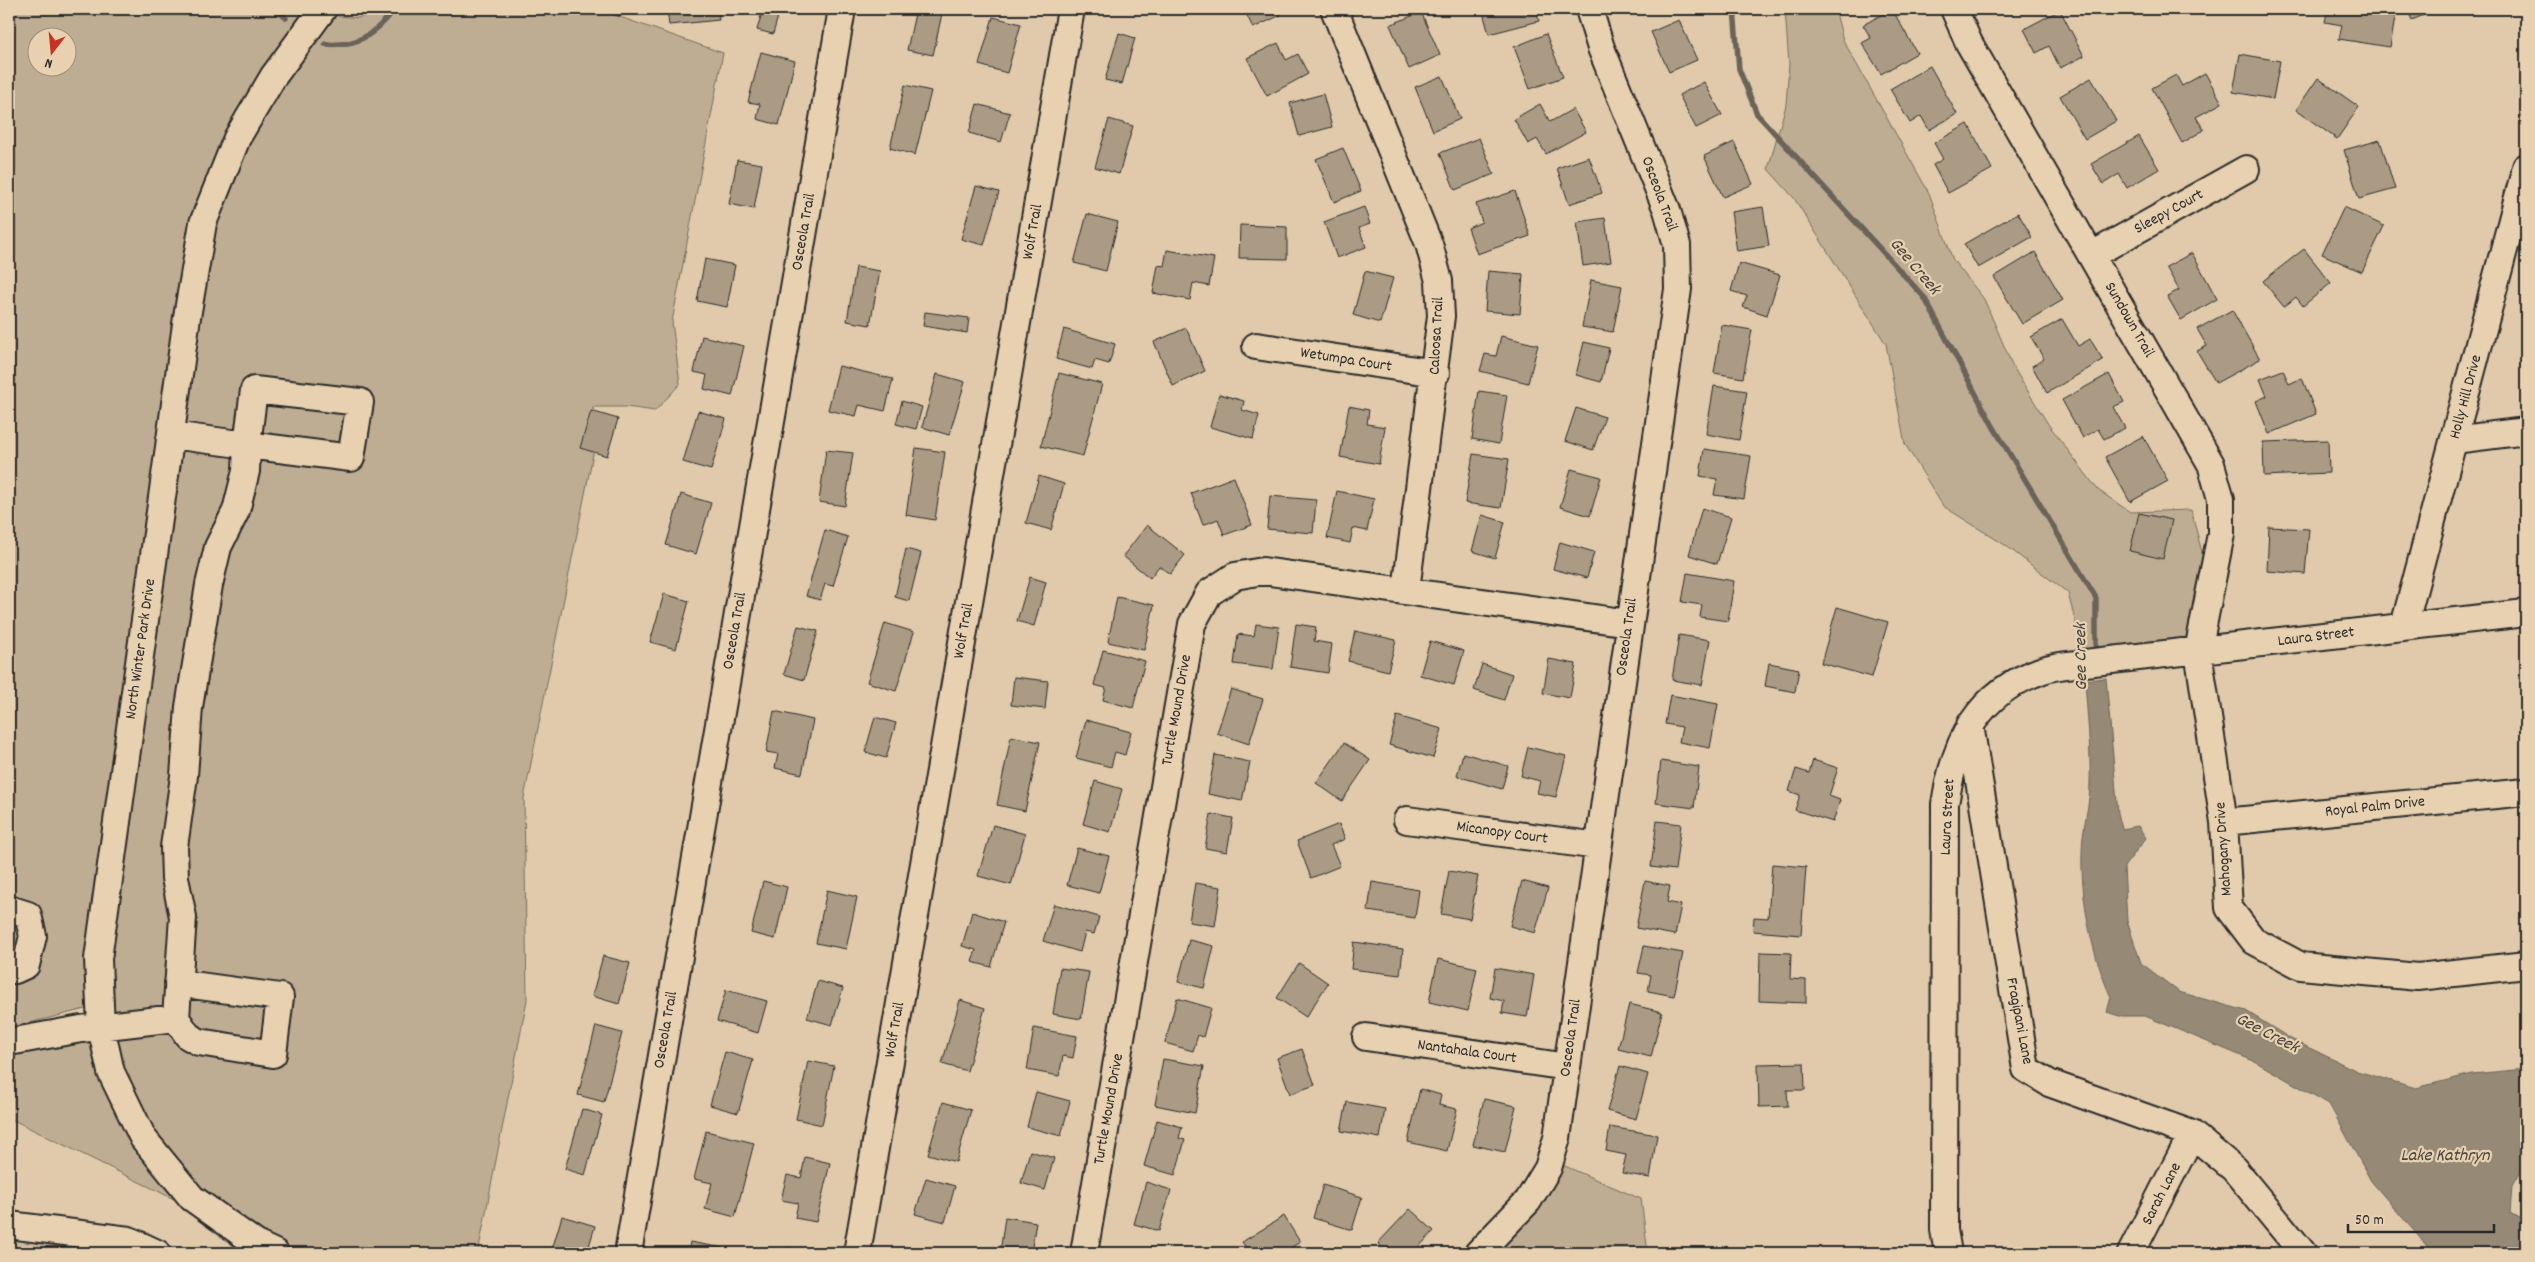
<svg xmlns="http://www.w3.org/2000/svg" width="2535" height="1262" font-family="Dekko,sans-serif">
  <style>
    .built { fill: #d0bca0 }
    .green { fill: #bfad93; stroke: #756c5f; fill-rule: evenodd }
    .water { fill: #968976; stroke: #6b6358 }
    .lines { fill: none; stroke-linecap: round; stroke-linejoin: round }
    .stream { stroke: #6b6358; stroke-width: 5.5 }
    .building { fill: #ab9b85; stroke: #2b2b2b }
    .minor-casing { stroke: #2b2b2b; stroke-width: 30 }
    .minor { stroke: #e8d1b0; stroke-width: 26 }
    .labels { text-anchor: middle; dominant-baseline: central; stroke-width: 4.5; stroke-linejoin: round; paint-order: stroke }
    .street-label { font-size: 16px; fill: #2b2b2b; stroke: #e8d1b0 }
    .water-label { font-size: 18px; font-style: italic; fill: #46423e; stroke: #e8d1b0 }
  </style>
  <rect width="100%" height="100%" fill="#e0caab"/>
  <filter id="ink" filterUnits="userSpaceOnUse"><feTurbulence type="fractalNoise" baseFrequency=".02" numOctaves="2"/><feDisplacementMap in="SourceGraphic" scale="10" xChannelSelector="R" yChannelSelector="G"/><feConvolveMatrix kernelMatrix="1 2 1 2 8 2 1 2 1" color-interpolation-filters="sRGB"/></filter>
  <g filter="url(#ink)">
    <!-- built -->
    <path class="built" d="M9,1212L145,1236L178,1253H9Z"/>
    <!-- green -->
    <path class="green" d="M9,9H306L305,10L308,11L229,133L89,1008L9,1028ZM38,38H68V68H38Z
      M387,9H597L723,53L672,322L680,384L655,411L626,407H593L597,434L524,798L527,1000L478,1253H299L264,1235L199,1189L152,1131L121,1067L109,1015L108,959L213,225L246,143L281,83L331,15L358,18Z
      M1785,9H1835L1843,40L1929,193L1953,260L1984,299L2013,367L2048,424L2098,490L2130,512L2191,510L2205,564L2188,640L2083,652L2068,593L2005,545L1943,506L1905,444L1886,344L1794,198L1768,169L1786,105L1789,64Z
      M91,1031L182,1203L9,1118V1050Z
      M1560,1164L1641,1199L1648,1253H1492Z"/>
    <!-- water -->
    <path class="water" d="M2106,678L2118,813L2122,829L2138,826L2146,838L2124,867L2127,921L2141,963L2179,992L2246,1011L2291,1039L2357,1071L2416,1088L2472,1074L2526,1069V1161L2512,1186L2510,1213L2526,1222V1253H2438L2426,1245L2371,1181L2329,1104L2256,1062L2145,1016H2119L2107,1012L2111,997C2090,952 2078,886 2083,836C2085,819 2090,801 2090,783C2091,749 2087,714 2085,680Z"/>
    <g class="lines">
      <!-- stream -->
      <path class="stream" d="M276,9L286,18
        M1734,9L1739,69L1757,114L1924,297L1993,426L2096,598V655
        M325,44C358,47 375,34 395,9"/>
    </g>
    <!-- building -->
    <path class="building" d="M589,9H622L620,16Z
      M667,9H718L719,20L669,25Z
      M763,9H780L773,34L757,30Z
      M916,9H943L933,55L907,50Z
      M1244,9H1278L1281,15L1253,28Z
      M1482,9H1536L1539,21L1489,34Z
      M1892,9L1917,53L1881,74L1862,43L1871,38L1863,25Z
      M2328,9H2379L2396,12L2390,47L2339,39L2342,25L2325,22Z
      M2407,9H2438L2412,20Z
      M2060,10L2084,56L2060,68L2049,46L2036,53L2024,29Z
      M1421,12L1440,55L1409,69L1390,25Z
      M993,17L1021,24L1007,73L979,65Z
      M1679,20L1697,60L1669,72L1651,32Z
      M1119,33L1135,38L1122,84L1105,80Z
      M1546,34L1563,77L1530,89L1514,47Z
      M1278,43L1286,60L1298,54L1308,74L1267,96L1247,58Z
      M761,52L795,61L779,125L757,119L760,104L748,102Z
      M2240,54L2280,61L2273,99L2233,92Z
      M1930,66L1957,114L1929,130L1921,116L1910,123L1890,89Z
      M2205,73L2222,103L2196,117L2204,130L2182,143L2152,88L2176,75L2182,86Z
      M1442,76L1460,119L1433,131L1415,87Z
      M2091,78L2116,121L2085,139L2060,96Z
      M2318,78L2359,107L2337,139L2296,110Z
      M1704,82L1722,115L1696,128L1679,95Z
      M905,85L931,91L915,155L890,148Z
      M1323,94L1332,127L1299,136L1290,103Z
      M977,104L1010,113L1001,142L969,133Z
      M1540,104L1550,122L1573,109L1586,132L1546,154L1537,139L1528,144L1514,119Z
      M1109,119L1133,126L1119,174L1095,167Z
      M1968,124L1992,169L1948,193L1933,165L1943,159L1934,143Z
      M2139,136L2159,169L2127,188L2119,174L2103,184L2091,164Z
      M1479,138L1494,174L1455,190L1440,153Z
      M2380,140L2395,189L2359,199L2344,150Z
      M1734,142L1753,184L1723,197L1704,156Z
      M1343,148L1361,191L1334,202L1316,159Z
      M1589,157L1602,193L1569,204L1557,168Z
      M737,160L762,164L754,209L729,204Z
      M976,186L999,192L984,245L961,239Z
      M1515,191L1530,236L1477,254L1468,228L1482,222L1476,204Z
      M1364,207L1370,224L1359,228L1366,247L1337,258L1324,222Z
      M1763,207L1769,246L1737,251L1731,212Z
      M2344,207L2384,226L2362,272L2322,254Z
      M2018,213L2032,237L1978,268L1964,244Z
      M1087,214L1118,222L1106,271L1074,263Z
      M1605,218L1611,262L1583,266L1577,222Z
      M1240,225L1287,227V259L1239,258Z
      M2304,249L2331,283L2303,306L2296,297L2284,307L2263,281Z
      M1167,250L1214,258L1209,286L1193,283L1190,300L1153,293L1158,265L1164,266Z
      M2035,252L2063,300L2022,324L1994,277Z
      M2192,253L2217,299L2181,320L2167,296L2179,290L2166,267Z
      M705,259L735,265L727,307L697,301Z
      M1739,263L1780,275L1767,315L1743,307L1747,296L1731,291Z
      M856,267L880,271L870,325L847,321Z
      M1365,271L1393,278L1380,323L1353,315Z
      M1488,271L1523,274L1520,314L1485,311Z
      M1591,280L1622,286L1613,332L1582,327Z
      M2232,310L2260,359L2216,383L2197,351L2207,346L2197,329Z
      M925,312L969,318L967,333L923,326Z
      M2062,319L2078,346L2090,339L2103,360L2047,393L2032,366L2044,359L2031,337Z
      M1722,325L1752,330L1743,378L1714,373Z
      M1186,328L1205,371L1173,386L1154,342Z
      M1064,329L1115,344L1109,364L1095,360L1092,369L1056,359Z
      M702,336L744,346L732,396L704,389L707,375L694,372Z
      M1501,336L1538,345L1528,383L1480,371L1485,354L1496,356Z
      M1584,342L1609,348L1601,382L1576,375Z
      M839,366L893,379L885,411L859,405L856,416L828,410Z
      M2283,370L2289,384L2302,378L2316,414L2269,434L2256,401L2267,396L2260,379Z
      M1059,373L1102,384L1083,456L1041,446Z
      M937,374L965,382L949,435L922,427Z
      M2109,374L2124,402L2113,407L2125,428L2104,439L2098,429L2083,438L2062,400Z
      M1714,386L1747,391L1739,440L1706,434Z
      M1479,391L1507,395L1499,444L1472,439Z
      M1219,394L1244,401L1242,410L1259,415L1253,439L1210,427Z
      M902,401L922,407L916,429L896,424Z
      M1349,406L1369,410L1367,424L1385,427L1379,464L1340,457Z
      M1576,408L1605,417L1593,450L1565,441Z
      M591,411L618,419L607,456L580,448Z
      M698,411L726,419L711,470L683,462Z
      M2143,436L2168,481L2130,502L2105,457Z
      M2328,440L2329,473L2264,476L2263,442Z
      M916,448L945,452L935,520L906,515Z
      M1704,449L1751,456L1744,499L1714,495L1717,479L1700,476Z
      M826,450L853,453L845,506L819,502Z
      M1473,454L1509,459L1501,508L1465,503Z
      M1571,469L1601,477L1590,516L1560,507Z
      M1039,476L1064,484L1051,530L1026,523Z
      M1234,477L1252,525L1224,535L1218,519L1203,525L1191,493Z
      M1337,491L1374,499L1367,531L1353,528L1350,543L1327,538Z
      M681,494L711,503L696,554L666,545Z
      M1270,496L1316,500L1313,533L1267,529Z
      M1702,508L1731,517L1717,564L1689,555Z
      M2139,513L2172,520L2163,559L2130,551Z
      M1482,515L1505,522L1495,558L1472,551Z
      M1147,525L1185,555L1170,574L1159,566L1150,578L1123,556Z
      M2269,527L2309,529L2305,574L2267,571Z
      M825,530L848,537L833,586L825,584L820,600L806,596Z
      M1560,542L1594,552L1587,578L1553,569Z
      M906,549L921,553L909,601L895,597Z
      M1687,573L1734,581L1728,621L1700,617L1702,605L1682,602Z
      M1030,577L1046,582L1034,626L1017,621Z
      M664,594L689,601L676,649L650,642Z
      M1117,597L1154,605L1144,650L1108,642Z
      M1837,607L1888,622L1872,677L1821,663Z
      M885,623L914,632L896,691L867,682Z
      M1256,624L1279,627L1273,669L1234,664L1238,634L1254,636Z
      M1296,624L1316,627L1314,641L1332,644L1328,673L1290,667Z
      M798,626L818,631L804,680L784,674Z
      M1355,631L1396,640L1388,671L1348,661Z
      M1679,635L1710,640L1702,685L1672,680Z
      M1430,641L1464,651L1454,685L1420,675Z
      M1103,650L1145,661L1133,708L1103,700L1106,688L1094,685Z
      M1549,659L1576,664L1570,698L1543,693Z
      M1769,663L1799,669L1795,692L1765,686Z
      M1482,664L1512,674L1504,700L1474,690Z
      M1014,677L1048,681L1045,709L1011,705Z
      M1231,689L1263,699L1249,744L1217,733Z
      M1670,695L1718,704L1710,748L1679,742L1682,727L1665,724Z
      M774,711L813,720L802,774L775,768L778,754L766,752Z
      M1397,716L1442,729L1433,758L1389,745Z
      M875,717L896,723L886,758L865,752Z
      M1086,720L1131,732L1125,755L1115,752L1111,767L1076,758Z
      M1011,736L1040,742L1025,811L997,805Z
      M1344,743L1370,760L1342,801L1316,783Z
      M1528,747L1566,756L1556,797L1537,793L1540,781L1521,776Z
      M1463,753L1508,766L1502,789L1457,776Z
      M1215,755L1250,762L1242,801L1208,794Z
      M1813,760L1838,768L1829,796L1840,800L1833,822L1795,810L1800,795L1789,791L1796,769L1809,773Z
      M1661,761L1699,767L1694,808L1656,803Z
      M1095,781L1122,789L1110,832L1083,824Z
      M1211,814L1233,818L1227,852L1205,848Z
      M1657,821L1681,824L1675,870L1651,867Z
      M1339,824L1345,839L1331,845L1340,866L1311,878L1297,841Z
      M993,825L1025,834L1011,885L978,876Z
      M1077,848L1109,856L1099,893L1067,885Z
      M1772,864L1806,867L1801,935L1753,931L1754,917L1768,918Z
      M1449,871L1478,876L1470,919L1441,914Z
      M763,881L787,887L775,939L751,933Z
      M1522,881L1548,888L1535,933L1510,926Z
      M1645,881L1670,886L1667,902L1681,905L1675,935L1636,928Z
      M1372,882L1419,890L1415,918L1368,911Z
      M1195,883L1221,887L1215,926L1189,922Z
      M827,890L857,897L846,949L816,943Z
      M1054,904L1099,917L1094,934L1085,932L1080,952L1043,941Z
      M972,912L1004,922L991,967L972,962L976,950L962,946Z
      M1189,940L1214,946L1204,988L1178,982Z
      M1354,942L1403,949L1400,975L1351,969Z
      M1644,946L1683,953L1674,996L1648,991L1651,975L1638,973Z
      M1760,952L1791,953L1790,979L1806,980V1003L1759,1001Z
      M603,956L630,963L619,1004L592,996Z
      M1438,959L1477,968L1468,1011L1429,1002Z
      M1299,963L1328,983L1306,1017L1277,998Z
      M1060,968L1089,972L1081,1019L1053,1014Z
      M1495,968L1534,975L1527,1017L1502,1013L1504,1001L1490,998Z
      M818,981L843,988L832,1025L807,1018Z
      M726,990L767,1001L758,1033L717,1021Z
      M1177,998L1211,1008L1203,1037L1198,1035L1193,1051L1165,1043Z
      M960,1000L985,1008L967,1071L942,1064Z
      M1629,1004L1662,1012L1651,1057L1618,1049Z
      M596,1026L622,1033L604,1102L578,1095Z
      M1034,1028L1077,1036L1073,1058L1063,1056L1059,1076L1027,1070Z
      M1302,1049L1315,1085L1290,1094L1277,1058Z
      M725,1052L753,1060L738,1113L710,1105Z
      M1163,1059L1204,1066L1195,1113L1155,1105Z
      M808,1061L834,1066L822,1125L796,1119Z
      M1804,1063L1805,1090H1787L1788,1106L1759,1107L1758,1064Z
      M1620,1066L1648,1074L1636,1119L1607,1111Z
      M1420,1089L1441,1095L1439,1105L1457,1109L1447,1151L1408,1142Z
      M1036,1092L1070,1101L1061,1136L1027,1127Z
      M1484,1099L1516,1106L1505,1152L1473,1145Z
      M943,1102L971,1110L956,1162L928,1154Z
      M1347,1102L1385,1109L1380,1138L1341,1131Z
      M582,1109L602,1115L585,1175L565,1169Z
      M1157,1120L1182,1127L1179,1138L1185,1140L1175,1175L1144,1166Z
      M1610,1127L1657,1135L1650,1178L1622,1173L1626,1155L1606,1151Z
      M706,1131L754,1143L735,1217L705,1209L712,1183L694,1179Z
      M1030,1151L1054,1158L1045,1190L1021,1183Z
      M805,1157L830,1163L816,1222L795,1218L798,1203L781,1200L787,1175L801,1178Z
      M926,1178L955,1186L945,1222L915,1214Z
      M1146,1182L1171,1190L1159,1231L1134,1224Z
      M1323,1185L1362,1197L1352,1230L1313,1218Z
      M1410,1209L1434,1231L1413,1253H1388L1378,1243Z
      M562,1216L595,1226L587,1253H551Z
      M1284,1216L1300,1242L1282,1253H1250L1242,1242Z
      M1005,1217L1036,1222L1031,1253H1000Z
      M690,1242L723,1248L722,1253H688Z
      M788,1247L804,1251V1253H786Z"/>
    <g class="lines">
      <!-- minor casing -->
      <g class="minor-casing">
        <path id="minor" d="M1334,9L1429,244L1439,281L1441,316L1406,590
          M1954,9L1969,43L2211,464L2221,499V534L2198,651L2224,822L2229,908L2254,941L2301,966L2418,977L2526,965
          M2092,255L2246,169
          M1256,346L1436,373
          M254,390L360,402L351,458L247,445Z
          M2454,440L2526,431
          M2404,626L2526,167
          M1970,725L2026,1069L2049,1083L2192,1134L2234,1169L2303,1253
          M1407,820L1598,846
          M2224,822L2526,792
          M9,909L28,915L33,936L26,965L15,970L9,969
          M176,1018L188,1036L199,1042L273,1054L280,997L178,983
          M1366,1037L1567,1067
          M9,1042L81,1029L176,1018L183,917L175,878L174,847L184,776L189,707L209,585L218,547L236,511L246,471L247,445L171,435
          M9,1225L129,1240L157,1253
          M275,1253L258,1245L192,1198L143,1138L111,1072L101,1027L98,959L187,317L203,223L237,138L273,77L323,9
          M628,1253L842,9
          M857,1253L1071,9
          M1084,1253L1192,624L1209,593L1235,576L1263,571L1629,623
          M1478,1253L1528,1201L1548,1168L1557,1138L1678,289L1677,245L1667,210L1601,48L1589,9
          M1948,1253L1944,1230L1945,804C1955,740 1978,692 2043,670C2056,665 2071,665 2085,663L2526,613
          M2131,1253L2192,1134"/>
      </g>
      <!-- minor -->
      <use href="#minor" class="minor"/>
    </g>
  </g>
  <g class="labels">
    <!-- street labels -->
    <g class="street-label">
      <text transform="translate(1659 194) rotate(70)">Osceola Trail</text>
      <text transform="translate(2169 212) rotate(-29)">Sleepy Court</text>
      <text transform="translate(804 232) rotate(-80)">Osceola Trail</text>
      <text transform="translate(1033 232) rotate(-80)">Wolf Trail</text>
      <text transform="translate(2129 320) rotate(60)">Sundown Trail</text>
      <text transform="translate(1437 336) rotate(-87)">Caloosa Trail</text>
      <text transform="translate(1346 360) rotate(9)">Wetumpa Court</text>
      <text transform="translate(2466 397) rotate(-75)">Holly Hill Drive</text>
      <text transform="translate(735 631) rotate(-80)">Osceola Trail</text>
      <text transform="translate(964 631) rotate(-80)">Wolf Trail</text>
      <text transform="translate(1627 637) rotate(-82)">Osceola Trail</text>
      <text transform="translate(2316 637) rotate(-7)">Laura Street</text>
      <text transform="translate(141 649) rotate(-82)">North Winter Park Drive</text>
      <text transform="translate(1177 710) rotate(-80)">Turtle Mound Drive</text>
      <text transform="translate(2375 807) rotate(-6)">Royal Palm Drive</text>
      <text transform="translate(1948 817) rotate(-87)">Laura Street</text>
      <text transform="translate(1502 833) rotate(8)">Micanopy Court</text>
      <text transform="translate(2224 849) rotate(-94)">Mahogany Drive</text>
      <text transform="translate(2019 1021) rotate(79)">Fragipani Lane</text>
      <text transform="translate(666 1030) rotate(-80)">Osceola Trail</text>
      <text transform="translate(895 1030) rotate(-80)">Wolf Trail</text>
      <text transform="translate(1571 1038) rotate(-82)">Osceola Trail</text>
      <text transform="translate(1467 1052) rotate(8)">Nantahala Court</text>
      <text transform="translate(1109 1109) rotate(-80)">Turtle Mound Drive</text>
      <text transform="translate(2162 1194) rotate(-63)">Sarah Lane</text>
    </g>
    <!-- water labels -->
    <g class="water-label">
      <text transform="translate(1914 267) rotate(50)">Gee Creek</text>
      <text transform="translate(2082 657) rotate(-91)">Gee Creek</text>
      <text transform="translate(2267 1034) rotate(27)">Gee Creek</text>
      <text x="2445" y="1156">Lake Kathryn</text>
    </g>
  </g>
  <!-- margin -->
  <rect width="2535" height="1262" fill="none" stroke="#e8d1b0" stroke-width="30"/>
  <rect x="15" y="15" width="2505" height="1232" fill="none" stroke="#2b2b2b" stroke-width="2" filter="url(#ink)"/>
  <!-- north arrow -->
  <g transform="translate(52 52) rotate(196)"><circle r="24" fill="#e8d1b0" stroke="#9c8f7b"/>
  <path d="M0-4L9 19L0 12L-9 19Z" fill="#c8321e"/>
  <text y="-8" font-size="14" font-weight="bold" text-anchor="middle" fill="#2b2b2b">N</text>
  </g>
  <!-- scale -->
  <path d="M2348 1224v8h146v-8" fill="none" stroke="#2b2b2b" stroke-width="2.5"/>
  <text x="2355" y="1224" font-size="15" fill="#2b2b2b" stroke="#e8d1b0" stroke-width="4" paint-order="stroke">50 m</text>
</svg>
